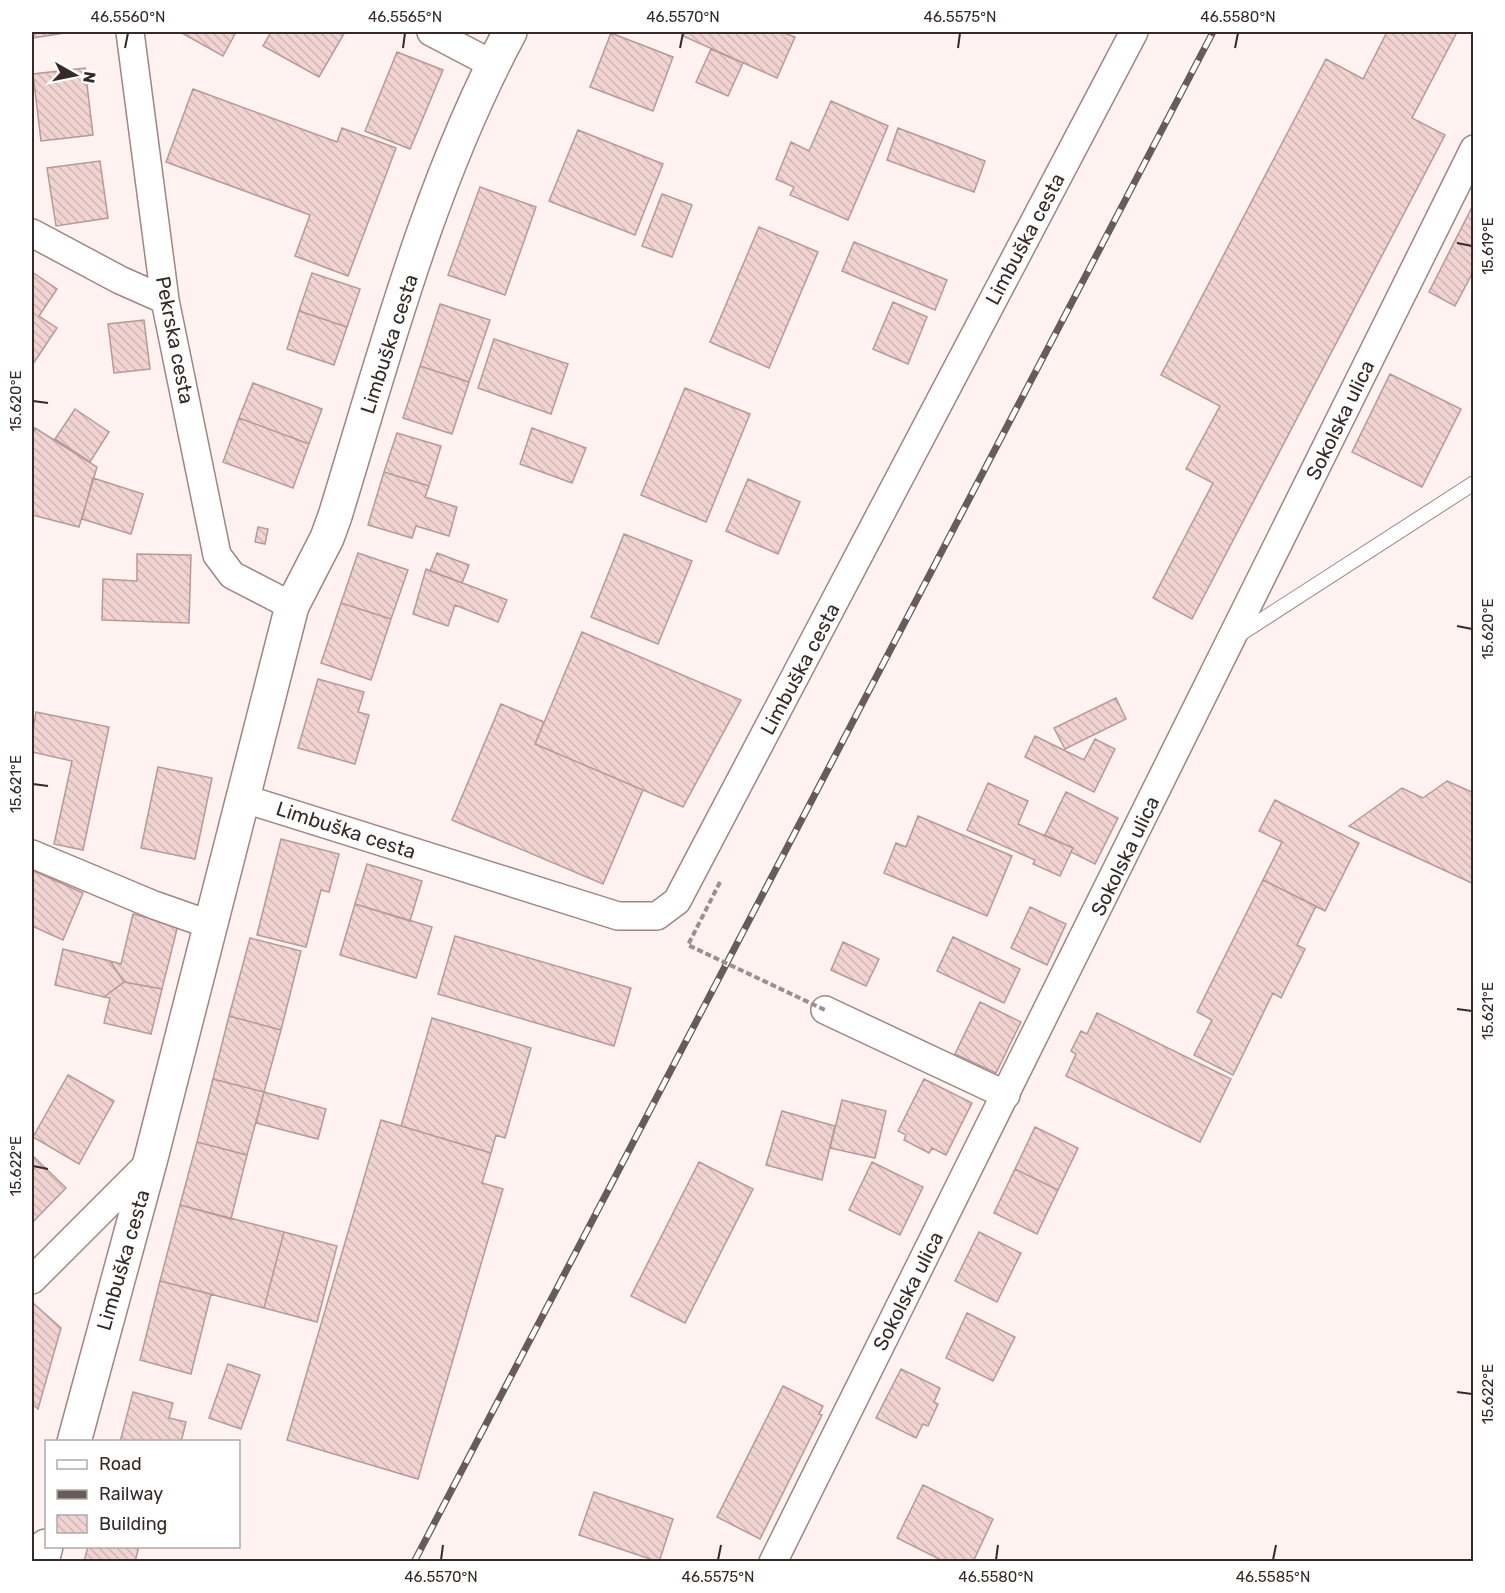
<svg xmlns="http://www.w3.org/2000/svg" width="1505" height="1593" font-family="Rubik,sans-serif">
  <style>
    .building { fill: url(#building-back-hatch); stroke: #b69a98; stroke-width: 1.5 }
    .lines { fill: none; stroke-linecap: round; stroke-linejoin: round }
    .service-casing { stroke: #a08583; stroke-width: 16 }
    .minor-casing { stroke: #a08583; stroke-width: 30 }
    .secondary-casing { stroke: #a08583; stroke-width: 36 }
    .service { stroke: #fff; stroke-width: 14 }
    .minor { stroke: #fff; stroke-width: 27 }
    .secondary { stroke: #fff; stroke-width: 33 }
    .rail-casing { stroke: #685c5b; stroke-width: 7 }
    .rail { stroke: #fff; stroke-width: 4.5; stroke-dasharray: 14; stroke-linecap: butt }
    .path-bridge { stroke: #9b8f8e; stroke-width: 4; stroke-dasharray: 6 3; stroke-linecap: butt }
    .ticks { fill: none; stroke: #352a29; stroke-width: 2 }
    .labels { text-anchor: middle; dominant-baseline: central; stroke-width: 4.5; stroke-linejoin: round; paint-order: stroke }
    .street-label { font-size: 20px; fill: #352a29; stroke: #fff }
    .neatline { fill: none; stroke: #352a29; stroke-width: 2 }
    .ticks-label { font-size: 15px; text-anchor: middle; fill: #352a29 }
  </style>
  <defs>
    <pattern id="building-back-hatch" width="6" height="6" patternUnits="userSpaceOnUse" patternTransform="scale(1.5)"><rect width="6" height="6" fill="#f1d3d1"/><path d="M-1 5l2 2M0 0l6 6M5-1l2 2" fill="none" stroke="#cfb5b3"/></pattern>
  </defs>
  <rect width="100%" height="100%" fill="#fff2f1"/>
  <!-- building -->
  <path class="building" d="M32,32H64V33L32,38Z
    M180,32H236L223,56Z
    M271,32H345L319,77L263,46Z
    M685,32H781L795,37L777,78L683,36Z
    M1387,32H1457L1412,118L1445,135L1192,619L1153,598L1213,483L1186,469L1220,406L1161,375L1326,59L1363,79Z
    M611,33L673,57L653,111L590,87Z
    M711,49L743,63L728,96L696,82Z
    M397,52L443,70L410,149L365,131Z
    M85,68L93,135L41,141L33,74Z
    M193,89L337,142L342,128L396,148L348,276L295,256L310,215L166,162Z
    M831,101L888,126L848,220L790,195L794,187L776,179L791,142L809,151Z
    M898,128L985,161L974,192L887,160Z
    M578,130L663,164L635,235L549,201Z
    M100,161L108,218L56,226L47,168Z
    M480,187L536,207L505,295L448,275Z
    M662,194L692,205L672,257L642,246Z
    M1472,207L1474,270L1455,306L1429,292Z
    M759,227L818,252L769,368L710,342Z
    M854,242L947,280L935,310L842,271Z
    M32,272L57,289L39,316L57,328L33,364Z
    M312,273L360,289L347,327L299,311Z
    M893,302L927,317L908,364L873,349Z
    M440,304L490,320L469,382L420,366Z
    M299,311L347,327L334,365L287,349Z
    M144,320L150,369L114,373L108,324Z
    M494,339L568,364L551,414L478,388Z
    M420,366L469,382L452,434L403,418Z
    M1390,374L1461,409L1422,487L1352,452Z
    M253,383L322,409L309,444L239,418Z
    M685,388L750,414L706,522L641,495Z
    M75,409L109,432L90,462L55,439Z
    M239,418L309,444L293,488L223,462Z
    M35,428L97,467L79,527L32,515V437Z
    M532,428L586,448L572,483L520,464Z
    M397,433L441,446L429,486L384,472Z
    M384,472L429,486L425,497L457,507L449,536L416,526L412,538L368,525Z
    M93,478L143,494L131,534L82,519Z
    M748,479L800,502L778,554L726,531Z
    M258,527L268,529L265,544L255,542Z
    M624,534L692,561L658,644L591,617Z
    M358,553L408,570L391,619L341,603Z
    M437,553L469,565L462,583L430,571Z
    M137,554L191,555L189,623L102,620L103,579L137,581Z
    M426,569L507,600L498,622L455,605L448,626L413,614Z
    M341,603L391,619L371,680L321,663Z
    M582,632L741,700L683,807L535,744Z
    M318,679L364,692L358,712L369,715L355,764L298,748Z
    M1116,698L1126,719L1065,749L1054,728Z
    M501,704L544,722L535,744L643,790L603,884L452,820Z
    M36,712L109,727L83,850L54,844L72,761L32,752V734Z
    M1035,736L1084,760L1095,739L1115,749L1094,792L1025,757Z
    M158,767L212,778L195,859L141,848Z
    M1447,781L1474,793V884L1349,826L1402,788L1423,798Z
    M988,783L1028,801L1018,824L1073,848L1060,876L1033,864L1035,860L967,830Z
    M1066,792L1118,818L1095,864L1071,852L1073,848L1045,835Z
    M1275,800L1359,843L1325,911L1263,880L1282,842L1259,831Z
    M918,816L1012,856L987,916L884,873L896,843L906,847Z
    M281,839L339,854L329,892L321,890L306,947L257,935Z
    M367,864L422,881L410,921L355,904Z
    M32,870L83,893L63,940L32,926Z
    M1263,880L1316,906L1297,945L1305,949L1281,998L1273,993L1233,1075L1194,1055L1212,1020L1197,1012Z
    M355,904L432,927L416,978L340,955Z
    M1030,907L1066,924L1047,965L1011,948Z
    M133,914L178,925L162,989L124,982L110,961L121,964Z
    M455,936L631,988L614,1046L438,994Z
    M953,937L1020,969L1004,1003L937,971Z
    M250,938L301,951L281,1030L229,1016Z
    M843,942L879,959L866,986L831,970Z
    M63,949L110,961L124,982L104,997L55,985Z
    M124,982L162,989L151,1034L104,1023L110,998L104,997Z
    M980,1002L1021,1022L996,1073L955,1054Z
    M1097,1013L1231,1079L1200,1142L1066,1076L1076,1054L1071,1051L1081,1031L1087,1034Z
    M229,1016L281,1030L264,1092L213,1079Z
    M432,1018L531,1048L505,1138L496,1135L491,1153L401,1126Z
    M68,1075L114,1101L79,1164L33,1137Z
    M213,1079L264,1092L247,1155L197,1142Z
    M924,1079L972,1103L946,1155L932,1148L929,1153L904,1140L906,1135L898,1131Z
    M264,1092L326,1109L318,1139L256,1123Z
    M842,1100L886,1111L875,1158L830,1148Z
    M782,1111L835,1126L822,1180L766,1165Z
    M381,1120L491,1153L482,1183L503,1189L418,1479L287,1440Z
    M1035,1127L1078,1148L1058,1190L1015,1169Z
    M197,1142L247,1155L231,1219L180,1205Z
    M34,1157L66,1188L32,1223V1161Z
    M699,1162L753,1189L685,1323L631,1296Z
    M872,1162L923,1187L900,1235L849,1210Z
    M1015,1169L1058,1190L1037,1234L994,1213Z
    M180,1205L284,1232L264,1308L160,1281Z
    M284,1232L337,1246L317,1322L264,1308Z
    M979,1232L1021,1253L997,1302L955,1281Z
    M160,1281L211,1294L191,1374L140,1360Z
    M32,1302L61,1328L38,1409L32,1404Z
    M967,1313L1015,1337L993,1381L946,1358Z
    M228,1364L260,1375L241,1429L209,1418Z
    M901,1369L940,1388L934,1402L938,1404L928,1426L923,1424L916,1438L876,1418Z
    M783,1386L823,1406L819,1414L822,1415L760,1539L717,1517Z
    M133,1392L173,1403L169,1418L186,1422L181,1442H120Z
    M923,1485L993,1519L973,1562H945L897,1538Z
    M594,1492L673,1519L659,1562L579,1535Z
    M88,1546H139L135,1562H84Z"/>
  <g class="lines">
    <!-- service casing -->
    <g class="service-casing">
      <path id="service" d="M1237,636L1474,483"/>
    </g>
    <!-- minor casing -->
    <g class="minor-casing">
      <path id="minor" d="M130,32L165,300L217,555L232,575L292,606
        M431,32L492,64
        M32,233L120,280L165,300
        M242,798L618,916H657L677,901L1134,32
        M32,854L154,905L211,925
        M825,1010L1006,1095
        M32,1280L150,1162
        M773,1562L1474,149"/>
    </g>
    <!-- secondary casing -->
    <g class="secondary-casing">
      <path id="secondary" d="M74,1442L150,1162L292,606L327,538L335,516C385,353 429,183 510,32
        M42,1562L46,1546"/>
    </g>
    <!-- service -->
    <use href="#service" class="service"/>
    <!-- minor -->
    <use href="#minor" class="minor"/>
    <!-- secondary -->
    <use href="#secondary" class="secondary"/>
    <!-- rail casing -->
    <g class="rail-casing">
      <path id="rail" d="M414,1562L1213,32"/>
    </g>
    <!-- rail -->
    <use href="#rail" class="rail"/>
    <!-- path-bridge -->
    <path class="path-bridge" d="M720,882L688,945L825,1010"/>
  </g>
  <!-- ticks -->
  <path class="ticks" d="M125,48L128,33M403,48L405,33M680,48L683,33M958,48L960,33M1235,48L1238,33M1457,243L1472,246M33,401L48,403M1457,626L1472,629M33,784L48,786M1457,1009L1472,1011M33,1166L48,1169M1457,1392L1472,1394M441,1560L443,1545M718,1560L721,1545M996,1560L998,1545M1273,1560L1276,1545"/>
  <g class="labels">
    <!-- street labels -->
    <g class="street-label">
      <text transform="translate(1025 239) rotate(-62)">Limbuška cesta</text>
      <text transform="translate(175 340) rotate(79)">Pekrska cesta</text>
      <text transform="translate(389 344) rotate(-72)">Limbuška cesta</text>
      <text transform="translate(1340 420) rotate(-64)">Sokolska ulica</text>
      <text transform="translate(800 669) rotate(-62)">Limbuška cesta</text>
      <text transform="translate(346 830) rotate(18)">Limbuška cesta</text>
      <text transform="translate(1125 856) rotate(-64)">Sokolska ulica</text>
      <text transform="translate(123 1260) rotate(-74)">Limbuška cesta</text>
      <text transform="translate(908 1291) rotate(-63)">Sokolska ulica</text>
    </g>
  </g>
  <!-- border -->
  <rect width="1505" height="1593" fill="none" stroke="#ffffff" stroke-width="66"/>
  <!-- legend -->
  <rect x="45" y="1440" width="195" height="108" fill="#ffffff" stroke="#aeaaa9" stroke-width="1.5"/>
  <rect x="57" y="1460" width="30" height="9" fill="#ffffff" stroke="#aeaaa9" stroke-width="1.5"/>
  <text x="99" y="1470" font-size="18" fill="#352a29">Road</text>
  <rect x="57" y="1490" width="30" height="9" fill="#685c5b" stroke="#aeaaa9" stroke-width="1.5"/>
  <text x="99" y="1500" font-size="18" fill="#352a29">Railway</text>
  <rect x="57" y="1515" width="30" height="18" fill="url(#building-back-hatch)" stroke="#aeaaa9" stroke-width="1.5"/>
  <text x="99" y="1530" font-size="18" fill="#352a29">Building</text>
  <!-- north arrow -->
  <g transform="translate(75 75) rotate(99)" stroke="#ffffff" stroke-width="4.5" paint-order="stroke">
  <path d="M0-4.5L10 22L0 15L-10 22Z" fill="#352a29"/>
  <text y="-9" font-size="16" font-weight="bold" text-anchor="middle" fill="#352a29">N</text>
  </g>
  <rect x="33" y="33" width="1439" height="1527" class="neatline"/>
  <g class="ticks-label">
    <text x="128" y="22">46.5560°N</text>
    <text x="405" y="22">46.5565°N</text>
    <text x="683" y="22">46.5570°N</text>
    <text x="960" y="22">46.5575°N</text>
    <text x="1238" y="22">46.5580°N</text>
    <text transform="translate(1488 246) rotate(-90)" y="5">15.619°E</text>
    <text transform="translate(16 401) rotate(-90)" y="5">15.620°E</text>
    <text transform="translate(1488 629) rotate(-90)" y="5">15.620°E</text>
    <text transform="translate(16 784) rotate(-90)" y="5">15.621°E</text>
    <text transform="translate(1488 1011) rotate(-90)" y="5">15.621°E</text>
    <text transform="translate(16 1166) rotate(-90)" y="5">15.622°E</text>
    <text transform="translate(1488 1394) rotate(-90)" y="5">15.622°E</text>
    <text x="441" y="1582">46.5570°N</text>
    <text x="718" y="1582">46.5575°N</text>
    <text x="996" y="1582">46.5580°N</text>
    <text x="1273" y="1582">46.5585°N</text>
  </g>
</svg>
